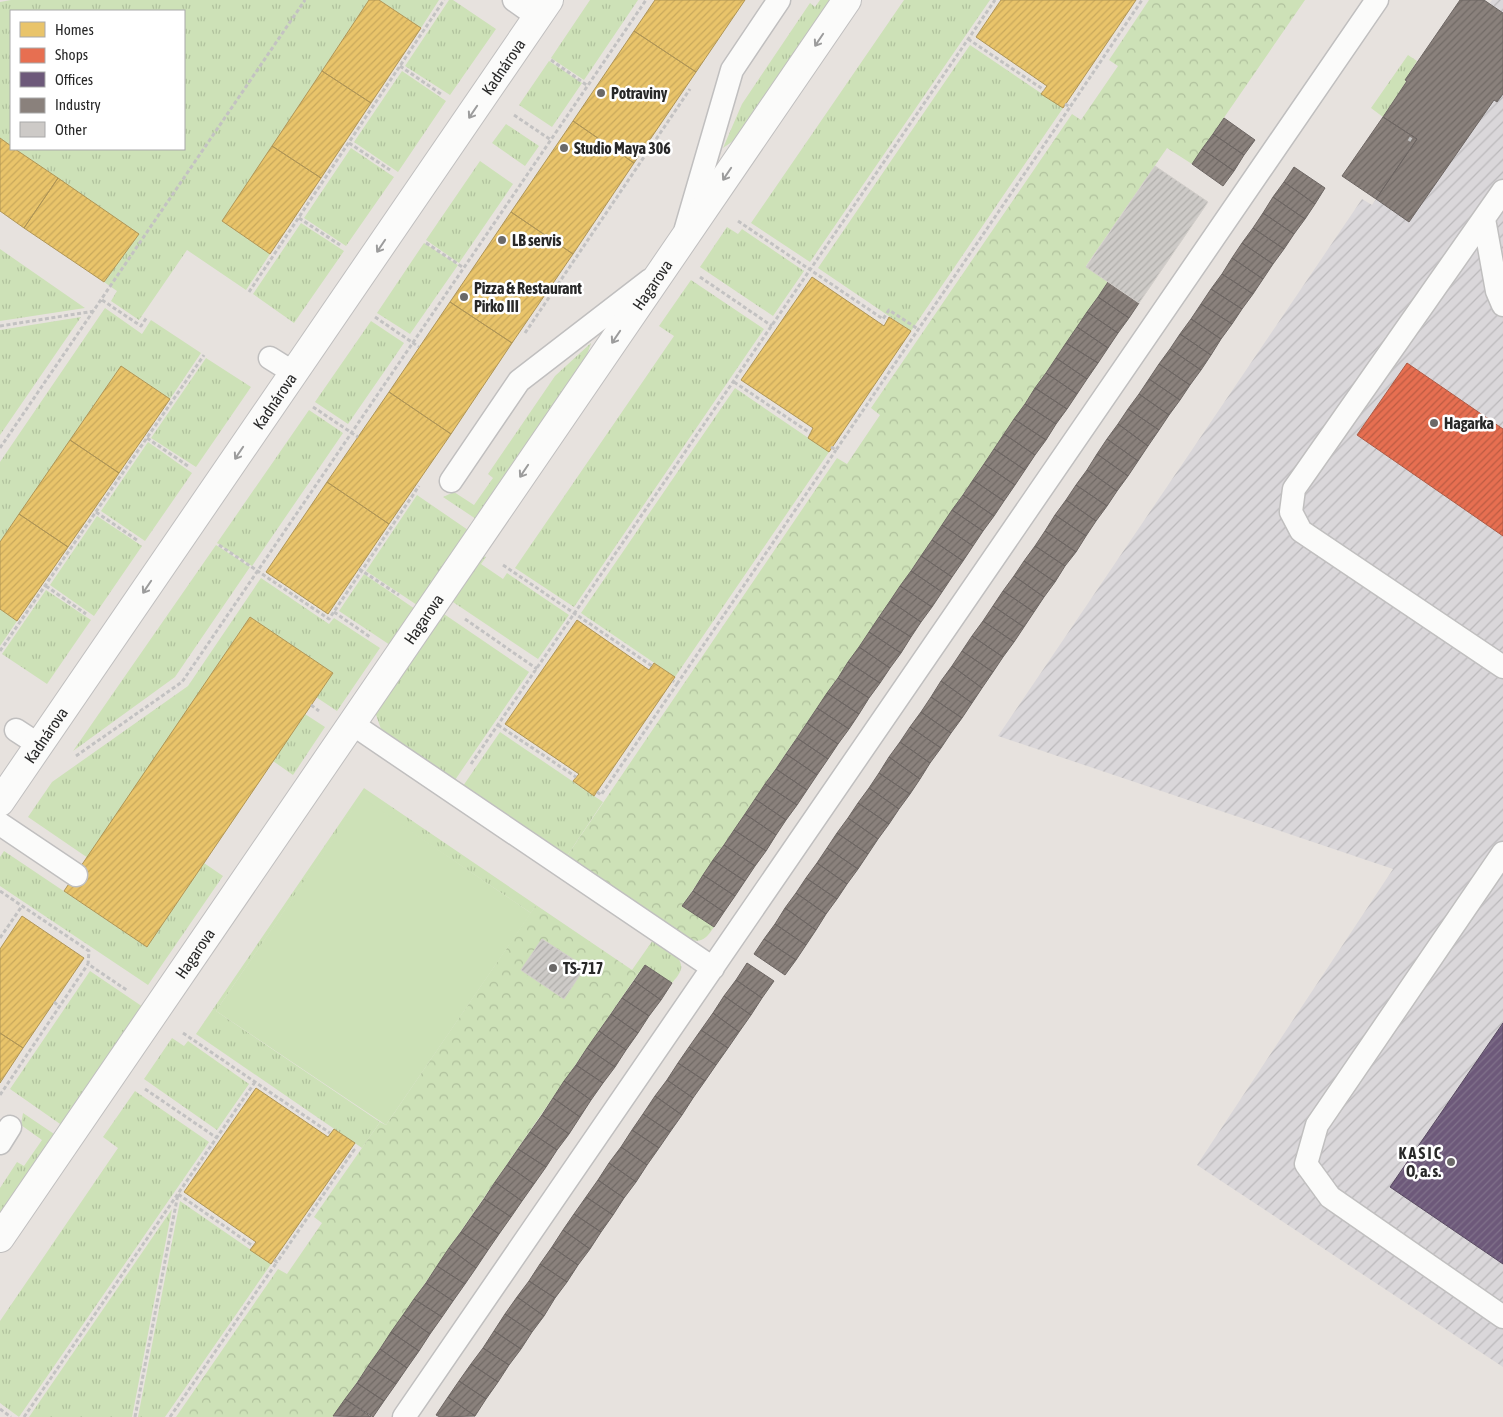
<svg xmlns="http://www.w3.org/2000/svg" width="1503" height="1417" font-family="'Asap Condensed',sans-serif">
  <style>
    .industrial { fill: url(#industrial-furrows) }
    .grass { fill: url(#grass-tufts) }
    .forest { fill: url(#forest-crowns); fill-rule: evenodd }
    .park { fill: #cde1b7 }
    .homes { fill: url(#homes-hatch); stroke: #af9556 }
    .shops { fill: url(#shops-hatch); stroke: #ae5a45 }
    .offices { fill: url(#offices-hatch); stroke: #584a61 }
    .industry { fill: url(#industry-hatch); stroke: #6d6663 }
    .building { fill: url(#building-hatch); stroke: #d2ceca }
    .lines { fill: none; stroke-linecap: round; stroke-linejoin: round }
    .lane-casing { stroke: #c0bfbf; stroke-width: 25 }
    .street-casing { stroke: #c0bfbf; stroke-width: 30 }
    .path { stroke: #c3c2c2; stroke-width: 3; stroke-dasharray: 4 2.5; stroke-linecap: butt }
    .lane { stroke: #fbfbfa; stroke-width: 22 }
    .street { stroke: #fbfbfa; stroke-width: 28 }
    .oneway { stroke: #9c9c9c }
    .poi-dot { fill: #6b6968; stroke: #fff; stroke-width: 2 }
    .labels { text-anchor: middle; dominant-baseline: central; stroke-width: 5; stroke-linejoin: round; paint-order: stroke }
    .street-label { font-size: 16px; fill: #282828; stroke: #fff }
    .poi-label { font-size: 16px; font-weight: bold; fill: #282828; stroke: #fff; text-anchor: start }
  </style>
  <defs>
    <pattern id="industrial-furrows" width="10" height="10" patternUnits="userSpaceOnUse" patternTransform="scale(1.25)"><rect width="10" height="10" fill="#dad7da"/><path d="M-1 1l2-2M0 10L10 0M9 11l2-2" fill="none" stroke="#bbb9bb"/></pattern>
    <pattern id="grass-tufts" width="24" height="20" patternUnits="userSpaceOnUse" patternTransform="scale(1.25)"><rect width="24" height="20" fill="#cde1b7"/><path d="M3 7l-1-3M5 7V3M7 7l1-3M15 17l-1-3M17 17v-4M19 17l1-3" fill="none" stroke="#b0c19d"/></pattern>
    <pattern id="forest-crowns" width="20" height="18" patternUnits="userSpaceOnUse" patternTransform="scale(1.25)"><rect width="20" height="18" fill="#cde1b7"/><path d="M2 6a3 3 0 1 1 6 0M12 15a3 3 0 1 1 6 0" fill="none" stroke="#b0c19d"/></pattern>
    <pattern id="homes-hatch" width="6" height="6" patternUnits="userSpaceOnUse" patternTransform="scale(1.25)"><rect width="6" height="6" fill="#e9c46a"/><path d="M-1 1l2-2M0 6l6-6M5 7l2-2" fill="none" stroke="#c8a85c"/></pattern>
    <pattern id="shops-hatch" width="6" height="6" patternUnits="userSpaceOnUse" patternTransform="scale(1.25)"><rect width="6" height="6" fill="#e76f51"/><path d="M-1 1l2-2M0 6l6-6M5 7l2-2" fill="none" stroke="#bb5b43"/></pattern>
    <pattern id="offices-hatch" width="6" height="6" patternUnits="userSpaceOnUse" patternTransform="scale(1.25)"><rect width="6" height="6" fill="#6d597a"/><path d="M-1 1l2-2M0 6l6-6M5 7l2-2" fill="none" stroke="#81728b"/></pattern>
    <pattern id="industry-hatch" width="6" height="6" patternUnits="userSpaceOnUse" patternTransform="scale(1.25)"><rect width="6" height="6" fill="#8a817c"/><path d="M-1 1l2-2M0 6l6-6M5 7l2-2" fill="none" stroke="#716a66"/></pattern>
    <pattern id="building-hatch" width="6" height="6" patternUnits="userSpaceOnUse" patternTransform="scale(1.25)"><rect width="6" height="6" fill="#cdcac7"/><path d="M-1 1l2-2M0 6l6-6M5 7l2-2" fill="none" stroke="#b0aeab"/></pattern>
  </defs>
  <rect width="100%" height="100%" fill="#e7e2de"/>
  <!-- industrial -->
  <path class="industrial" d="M1492,0H1503V1367L1197,1165L1393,869L998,736L1362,199L1372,205L1411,149L1494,7L1489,4Z"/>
  <!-- grass -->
  <path class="grass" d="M11,0H369L222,221L270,254L246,290L187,250L139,320L111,301L117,291L104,282L138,234L15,149H184V11H11V146L0,138V2Z
    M379,0H439L421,28Z
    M449,0H453L496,29L450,95L405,66Z
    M590,0H638L584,80L551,58Z
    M820,0H834L740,136L723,148L742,104L810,3L815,7Z
    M904,0H990L810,262L751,223Z
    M970,45L1063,108L911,331L818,268Z
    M1408,55L1417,61L1405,80L1407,81L1383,117L1371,108Z
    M549,61L582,83L552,127L519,105Z
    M402,71L446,101L398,172L354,142Z
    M506,124L539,146L525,166L492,143Z
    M351,148L394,177L346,246L304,218Z
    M480,161L513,184L459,263L426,240Z
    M301,223L344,251L294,323L253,294Z
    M727,227L738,234L742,229L804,271L773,316L700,267Z
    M424,243L458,265L410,334L377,313Z
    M0,249L85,308L0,321Z
    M691,280L764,329L574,607L515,568L674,336L659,326Z
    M105,308L142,334L151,320L201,353L170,399L121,366L0,542V462Z
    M81,317L0,435V330Z
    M371,321L404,343L348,424L315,402Z
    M591,343L584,364L476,519L443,497L454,492L474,505L493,478L488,474L555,376Z
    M206,358L251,387L196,467L151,438Z
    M735,388L829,452L675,677L581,613Z
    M309,410L343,433L252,566L217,543Z
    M148,442L192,473L145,541L101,511Z
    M417,495L468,530L417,605L366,571Z
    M97,516L142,546L94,616L50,585Z
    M216,545L250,567L175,677L73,751Z
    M481,555L486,557L481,564L503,579L507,573L569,615L538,659L450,600Z
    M364,574L415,609L390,645L339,611Z
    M261,578L329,624L334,618L380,648L337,711L316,697L333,673L250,617L88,858L28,817L52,782L188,686Z
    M46,590L91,620L47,684L2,654Z
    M0,609L17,621L0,646Z
    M441,612L529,672L455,780L381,729L374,709Z
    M305,714L325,727L293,775L273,761Z
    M500,732L603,802L567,856L463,786Z
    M364,788L536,905L531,913L361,798L216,1011L380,1122L362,1148L196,1034Z
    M4,851L147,947L204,863L223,876L148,985L0,886V857Z
    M653,940C661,946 684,956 681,969C680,974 675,979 672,983L645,965L638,974L632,970Z
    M90,971L143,1007L63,1126L10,1089Z
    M172,1038L184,1046L188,1041L249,1084L217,1130L144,1079Z
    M135,1091L209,1142L19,1417L0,1403V1321L118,1148L103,1137Z
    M23,1113L57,1136L0,1219V1188L17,1162L24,1166L42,1140L21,1125Z
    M180,1201L271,1264L165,1417H138Z
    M172,1209L132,1417H29Z"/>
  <!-- forest -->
  <path class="forest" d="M1149,0H1305L1192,164L1167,148L1086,266L1108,282L682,906L714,927C707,937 703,943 691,940L567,856L837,458L847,464L880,415L871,408L1072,114L1081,120L1118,66L1109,60Z
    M536,905L638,974L333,1417H176L278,1269L287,1274L322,1223L314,1217L380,1122L386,1125ZM542,939L585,967L522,970Z"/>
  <!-- park -->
  <path class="park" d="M361,797L531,913L386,1125L216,1011Z"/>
  <!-- homes -->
  <path class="homes" d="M369,0H379L421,28L371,103L322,71Z
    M655,0H745L696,72L634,31Z
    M1001,0H1136L1063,108L1041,94L1047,86L976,37Z
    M634,31L696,72L634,163L573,121Z
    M322,71L371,103L321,178L272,146Z
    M573,121L634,163L573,254L511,212Z
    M0,138L11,146V149H15L58,178L24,228L0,211Z
    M272,146L321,178L270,254L222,221Z
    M58,178L139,234L104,282L24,228Z
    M511,212L573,254L512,343L450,302Z
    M812,277L884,326L889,317L911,331L829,452L808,438L813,428L741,380Z
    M450,302L512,343L451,434L389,392Z
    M121,366L170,399L119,473L70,440Z
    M389,392L451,434L389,524L327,482Z
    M70,440L119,473L68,547L19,514Z
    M327,482L389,524L328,614L266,572Z
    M19,514L68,547L17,621L0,609V542Z
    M250,617L333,673L147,947L64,891Z
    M577,620L649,670L654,663L675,677L594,796L573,781L579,774L505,724Z
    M22,916L84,958L23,1048L0,1033V949Z
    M0,1033L23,1048L0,1083Z
    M256,1088L328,1137L334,1129L355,1143L271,1264L250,1250L256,1242L184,1192Z"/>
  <!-- shops -->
  <path class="shops" d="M1407,363L1503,429V536L1357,435Z"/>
  <!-- offices -->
  <path class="offices" d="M1503,1023V1264L1390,1187Z"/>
  <!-- industry -->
  <path class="industry" d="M1460,0H1484L1503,13V94L1497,102L1494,100L1409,222L1376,199L1417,139L1383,117L1407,81L1405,80Z
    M1383,117L1417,139L1376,199L1342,176Z
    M1224,118L1255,140L1244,155L1213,134Z
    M1213,134L1244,155L1234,171L1202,149Z
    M1202,149L1234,171L1223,186L1192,164Z
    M1294,167L1325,188L1315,204L1284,182Z
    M1284,182L1315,204L1305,219L1273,197Z
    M1273,197L1305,219L1294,234L1263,213Z
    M1263,213L1294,234L1284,249L1253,228Z
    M1253,228L1284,249L1273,264L1242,243Z
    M1242,243L1273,264L1263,279L1232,258Z
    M1232,258L1263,279L1253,294L1222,274Z
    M1222,274L1253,294L1242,309L1211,289Z
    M1108,282L1139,303L1129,318L1098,297Z
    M1211,289L1242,309L1232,324L1201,304Z
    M1098,297L1129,318L1118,333L1087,312Z
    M1201,304L1232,324L1221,339L1191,319Z
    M1087,312L1118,333L1108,348L1077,327Z
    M1191,319L1221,339L1211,355L1180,334Z
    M1077,327L1108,348L1098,363L1066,343Z
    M1180,334L1211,355L1201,370L1170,349Z
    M1066,343L1098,363L1087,379L1056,358Z
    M1170,349L1201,370L1190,385L1159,364Z
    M1056,358L1087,379L1077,394L1046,373Z
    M1159,364L1190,385L1180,400L1149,379Z
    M1046,373L1077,394L1067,409L1035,388Z
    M1149,379L1180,400L1169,415L1139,394Z
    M1035,388L1067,409L1056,424L1025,404Z
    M1139,394L1169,415L1159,430L1128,409Z
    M1025,404L1056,424L1046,440L1014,419Z
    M1128,409L1159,430L1148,446L1118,424Z
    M1014,419L1046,440L1035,455L1004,434Z
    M1118,424L1148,446L1138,461L1107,439Z
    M1004,434L1035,455L1025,470L994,449Z
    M1107,439L1138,461L1128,476L1097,454Z
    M994,449L1025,470L1015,485L984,464Z
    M1097,454L1128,476L1117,491L1087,470Z
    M984,464L1015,485L1004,501L973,480Z
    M1087,470L1117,491L1107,506L1076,485Z
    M973,480L1004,501L994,516L963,495Z
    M1076,485L1107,506L1096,521L1066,500Z
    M963,495L994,516L983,531L952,510Z
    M1066,500L1096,521L1086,536L1055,515Z
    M952,510L983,531L973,546L942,525Z
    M1055,515L1086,536L1076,552L1045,531Z
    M942,525L973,546L963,561L932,540Z
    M1045,531L1076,552L1065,566L1035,546Z
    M932,540L963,561L952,577L921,556Z
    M1035,546L1065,566L1055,582L1024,561Z
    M921,556L952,577L942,592L911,571Z
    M1024,561L1055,582L1044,597L1014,576Z
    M911,571L942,592L932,607L900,586Z
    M1014,576L1044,597L1034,612L1003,591Z
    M900,586L932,607L921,622L890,601Z
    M1003,591L1034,612L1024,627L993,606Z
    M890,601L921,622L911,637L879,617Z
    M993,606L1024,627L1014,642L983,621Z
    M879,617L911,637L901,653L869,632Z
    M983,621L1014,642L1003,657L972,636Z
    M869,632L901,653L890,668L859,647Z
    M972,636L1003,657L993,672L962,651Z
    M859,647L890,668L880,683L848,662Z
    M962,651L993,672L982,688L952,666Z
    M848,662L880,683L869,698L838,678Z
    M952,666L982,688L972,703L941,681Z
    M838,678L869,698L859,714L827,693Z
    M941,681L972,703L962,718L931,697Z
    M827,693L859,714L849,729L817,708Z
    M931,697L962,718L951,733L921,712Z
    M817,708L849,729L838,744L807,723Z
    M921,712L951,733L941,748L910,727Z
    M807,723L838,744L828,759L797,738Z
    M910,727L941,748L930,763L900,742Z
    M797,738L828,759L817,775L786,754Z
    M900,742L930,763L920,779L889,757Z
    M786,754L817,775L807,790L776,769Z
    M889,757L920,779L910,794L879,773Z
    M776,769L807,790L797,805L765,784Z
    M879,773L910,794L899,809L869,788Z
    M765,784L797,805L786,820L755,799Z
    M869,788L899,809L889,824L858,803Z
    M755,799L786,820L776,835L745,814Z
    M858,803L889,824L878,839L848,818Z
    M745,814L776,835L766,851L734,830Z
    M848,818L878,839L868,854L837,833Z
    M734,830L766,851L755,866L724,845Z
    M837,833L868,854L858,869L827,848Z
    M724,845L755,866L745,881L713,860Z
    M827,848L858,869L847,884L817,863Z
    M713,860L745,881L735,896L703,875Z
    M817,863L847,884L837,899L806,878Z
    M703,875L735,896L724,912L693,891Z
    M806,878L837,899L826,914L796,893Z
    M693,891L724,912L714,927L682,906Z
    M796,893L826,914L816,930L785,908Z
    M785,908L816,930L806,945L775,924Z
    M775,924L806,945L796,960L764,939Z
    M764,939L796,960L785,975L754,954Z
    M747,963L774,981L762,998L736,980Z
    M645,965L672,983L661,1000L634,981Z
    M736,980L762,998L751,1015L724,996Z
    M634,981L661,1000L649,1016L622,998Z
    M724,996L751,1015L739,1032L713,1013Z
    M622,998L649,1016L638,1033L611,1014Z
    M713,1013L739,1032L728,1048L701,1030Z
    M611,1014L638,1033L626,1050L599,1031Z
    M701,1030L728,1048L716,1065L689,1047Z
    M599,1031L626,1050L615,1067L587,1048Z
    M689,1047L716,1065L705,1081L678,1063Z
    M587,1048L615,1067L603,1083L576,1065Z
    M678,1063L705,1081L693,1098L667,1080Z
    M576,1065L603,1083L591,1100L564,1081Z
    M667,1080L693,1098L682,1115L655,1096Z
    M564,1081L591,1100L580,1117L553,1098Z
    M655,1096L682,1115L670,1132L643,1114Z
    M553,1098L580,1117L569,1134L542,1115Z
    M643,1114L670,1132L659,1148L632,1130Z
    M542,1115L569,1134L557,1150L530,1132Z
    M632,1130L659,1148L647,1165L621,1147Z
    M530,1132L557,1150L546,1167L518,1149Z
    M621,1147L647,1165L636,1182L609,1163Z
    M518,1149L546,1167L534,1184L507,1165Z
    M609,1163L636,1182L624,1198L598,1180Z
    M507,1165L534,1184L522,1201L495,1182Z
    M598,1180L624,1198L613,1215L586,1197Z
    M495,1182L522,1201L511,1217L484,1199Z
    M586,1197L613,1215L601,1232L574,1214Z
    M484,1199L511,1217L499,1234L472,1216Z
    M574,1214L601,1232L590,1249L563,1230Z
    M472,1216L499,1234L488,1250L461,1232Z
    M563,1230L590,1249L578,1265L552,1247Z
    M461,1232L488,1250L476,1268L449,1248Z
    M552,1247L578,1265L567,1282L540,1264Z
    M449,1248L476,1268L465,1284L437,1266Z
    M540,1264L567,1282L555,1298L529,1281Z
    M437,1266L465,1284L453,1301L426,1283Z
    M529,1281L555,1298L544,1316L517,1297Z
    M426,1283L453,1301L442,1317L414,1299Z
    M517,1297L544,1316L532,1332L505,1314Z
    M414,1299L442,1317L430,1334L403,1315Z
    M505,1314L532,1332L521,1349L494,1331Z
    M403,1315L430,1334L419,1351L391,1332Z
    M494,1331L521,1349L509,1365L483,1348Z
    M391,1332L419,1351L407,1368L380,1349Z
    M483,1348L509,1365L498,1382L471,1364Z
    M380,1349L407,1368L396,1384L368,1366Z
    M471,1364L498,1382L486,1399L459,1381Z
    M368,1366L396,1384L384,1401L357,1383Z
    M459,1381L486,1399L475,1416L448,1397Z
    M357,1383L384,1401L373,1417L345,1399Z
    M448,1397L475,1416L440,1417L436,1415Z
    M345,1399L371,1417L333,1416Z"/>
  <!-- building -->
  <path class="building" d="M1155,166L1208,202L1139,303L1086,267Z
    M542,939L585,967L564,999L521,970Z"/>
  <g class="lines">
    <!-- lane casing -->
    <g class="lane-casing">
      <path id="lane" d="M514,0L538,17
        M1503,191L1294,489L1291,512L1301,531L1503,667
        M1484,219L1497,291L1503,305
        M686,228L732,70L779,0
        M270,358L294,373
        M451,481L519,381L650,280
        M351,723L713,968
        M16,730L39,745
        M0,824L76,875
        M1503,853L1317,1125L1306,1164L1330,1197L1503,1317
        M0,1143L10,1127
        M404,1417L1377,0"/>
    </g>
    <!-- street casing -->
    <g class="street-casing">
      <g id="street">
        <path id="s1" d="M0,802L549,0"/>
        <path id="s2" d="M0,1238L847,0"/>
      </g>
    </g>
    <!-- path -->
    <path class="path" d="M968,39L1044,90
      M551,60L588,86
      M400,66L441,94
      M1065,104L1070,107L1142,0
      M514,115L551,140
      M1409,141L1412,136
      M349,143L390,170
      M299,218L340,245
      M738,221L883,319L889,310L918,329
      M426,243L464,268
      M700,277L772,326
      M249,292L444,0
      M102,300L141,326L147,317
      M375,317L419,347
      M0,326L95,311
      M525,333L690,89
      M734,382L810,433
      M313,407L358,437
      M147,438L188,466
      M831,447L836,450L1070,107
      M0,448L305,0
      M96,512L137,540
      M219,545L329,619L419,486
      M503,565L652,666
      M359,569L399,595
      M46,586L86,614
      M334,612L370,637
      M465,619L537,669
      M0,651L204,355
      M677,684L836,450
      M311,705L319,711
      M498,725L576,777
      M76,756L182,682L646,0
      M471,764L995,0
      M597,792L601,795L677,684L673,681
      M0,891L89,951L88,964L128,991
      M0,938L22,906
      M54,1002L60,1007
      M183,1033L330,1133
      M145,1089L217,1138
      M0,1095L88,964
      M274,1260L277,1262L354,1150L351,1148
      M0,1409L11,1417
      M24,1417L255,1082
      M135,1417L178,1194L253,1246
      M170,1417L277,1262"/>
    <!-- lane -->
    <use href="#lane" class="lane"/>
    <!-- street -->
    <use href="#street" class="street"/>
  </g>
  <!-- one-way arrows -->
  <defs><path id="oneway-shaft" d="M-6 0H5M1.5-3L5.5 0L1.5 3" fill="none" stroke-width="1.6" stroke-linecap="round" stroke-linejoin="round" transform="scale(1.25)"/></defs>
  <g class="oneway">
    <use href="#oneway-shaft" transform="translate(819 40) rotate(124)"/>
    <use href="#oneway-shaft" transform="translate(473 112) rotate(124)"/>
    <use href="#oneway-shaft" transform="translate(727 174) rotate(124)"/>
    <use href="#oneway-shaft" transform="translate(381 246) rotate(124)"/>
    <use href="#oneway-shaft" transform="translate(616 337) rotate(124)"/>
    <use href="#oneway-shaft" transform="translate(239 453) rotate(124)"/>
    <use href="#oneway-shaft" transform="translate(524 471) rotate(124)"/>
    <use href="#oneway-shaft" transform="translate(147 587) rotate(124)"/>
  </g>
  <!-- markers -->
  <g class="poi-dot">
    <circle cx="601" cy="93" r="5"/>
    <circle cx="564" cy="148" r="5"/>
    <circle cx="502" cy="240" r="5"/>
    <circle cx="464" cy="297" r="5"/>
    <circle cx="1434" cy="423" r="5"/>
    <circle cx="553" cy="968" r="5"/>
    <circle cx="1451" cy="1162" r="5"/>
  </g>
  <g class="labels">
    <!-- street labels -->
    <g class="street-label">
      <text stroke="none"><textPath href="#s1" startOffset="891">Kadnárova</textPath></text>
      <text stroke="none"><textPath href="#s2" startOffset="1155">Hagarova</textPath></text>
      <text stroke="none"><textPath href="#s1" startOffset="486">Kadnárova</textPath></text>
      <text stroke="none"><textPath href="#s2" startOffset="750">Hagarova</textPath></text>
      <text stroke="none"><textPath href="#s1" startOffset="81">Kadnárova</textPath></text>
      <text stroke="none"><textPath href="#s2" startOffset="345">Hagarova</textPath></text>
    </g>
    <!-- poi labels -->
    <g class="poi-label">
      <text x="611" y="93">Potraviny</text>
      <text x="574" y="148">Studio Maya 306</text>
      <text x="512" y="240">LB servis</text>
      <text x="474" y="288">Pizza &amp; Restaurant<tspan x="474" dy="18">Pirko III</tspan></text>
      <text x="1444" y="423">Hagarka</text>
      <text x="563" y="968">TS-717</text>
      <text x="1441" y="1153" text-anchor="end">K A S I C<tspan x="1441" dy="18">O, a. s.</tspan></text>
    </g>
  </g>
  <!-- legend -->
  <rect x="10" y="10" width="175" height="140" fill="#ffffff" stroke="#a9a9a9"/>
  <rect x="20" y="22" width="25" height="15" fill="#e9c46a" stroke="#a9a9a9"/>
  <text x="55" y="35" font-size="15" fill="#282828">Homes</text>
  <rect x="20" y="48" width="25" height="15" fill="#e76f51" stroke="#a9a9a9"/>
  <text x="55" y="60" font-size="15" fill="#282828">Shops</text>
  <rect x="20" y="72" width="25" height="15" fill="#6d597a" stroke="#a9a9a9"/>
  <text x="55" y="85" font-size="15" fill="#282828">Offices</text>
  <rect x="20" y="98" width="25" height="15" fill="#8a817c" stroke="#a9a9a9"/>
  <text x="55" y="110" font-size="15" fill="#282828">Industry</text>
  <rect x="20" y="122" width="25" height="15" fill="#cdcac7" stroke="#a9a9a9"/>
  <text x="55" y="135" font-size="15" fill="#282828">Other</text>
</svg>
